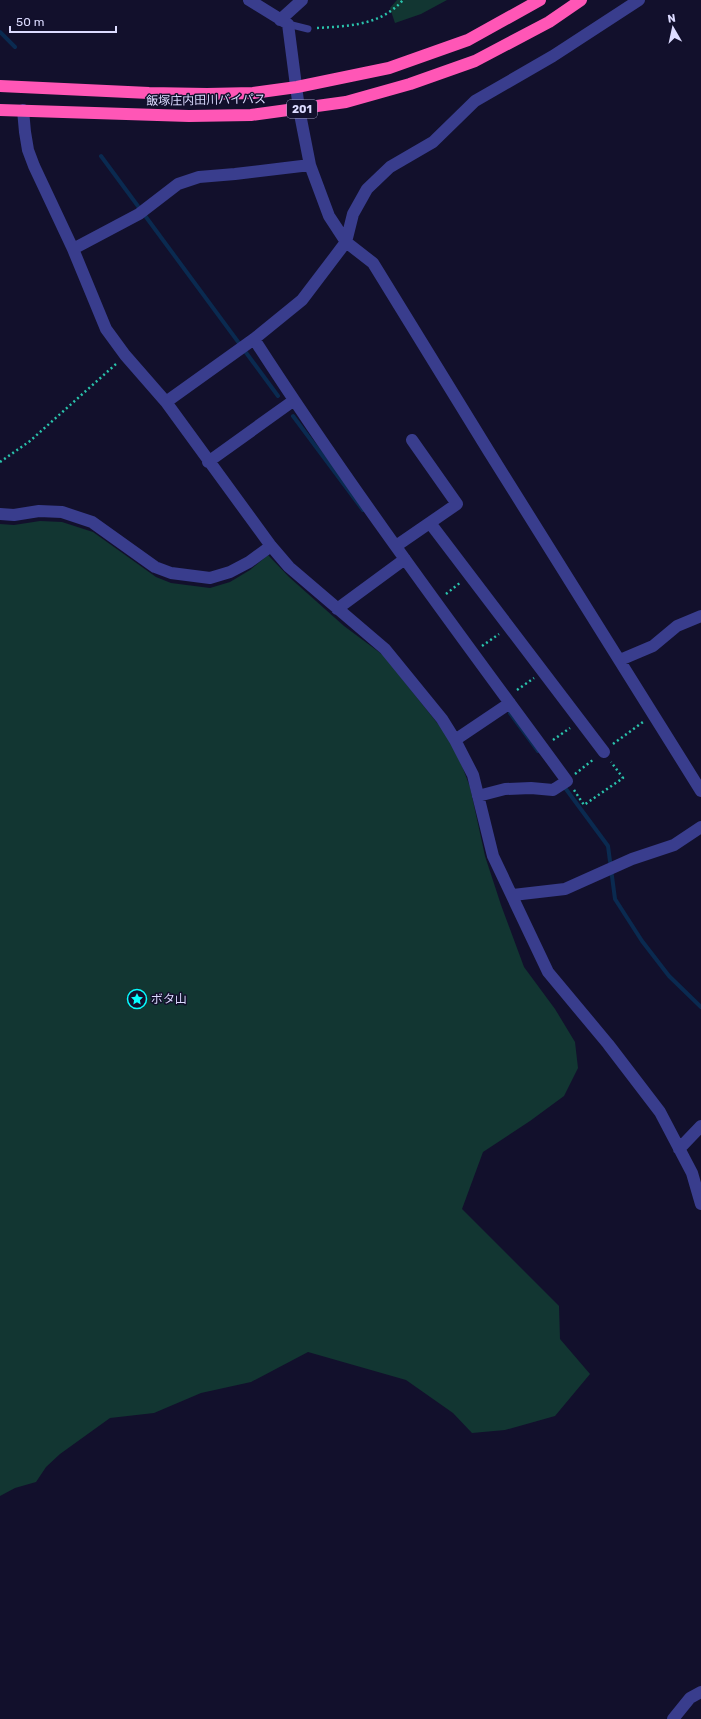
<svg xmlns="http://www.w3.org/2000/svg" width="701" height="1719" font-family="Rubik,'Noto Sans JP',sans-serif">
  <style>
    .green { fill: #123632 }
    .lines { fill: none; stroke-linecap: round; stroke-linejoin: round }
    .stream { stroke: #0a2a50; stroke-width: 4 }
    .path { stroke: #2ac3ac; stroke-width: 2.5; stroke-dasharray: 2 3; stroke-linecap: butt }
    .lane { stroke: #393d8d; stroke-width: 7 }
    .street { stroke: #393d8d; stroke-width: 12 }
    .highway { stroke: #ff56b6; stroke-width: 12 }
    .labels { text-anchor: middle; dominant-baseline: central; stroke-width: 3; stroke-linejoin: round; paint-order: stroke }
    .shield { fill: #12102c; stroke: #9f9ec0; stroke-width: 1 }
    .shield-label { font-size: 11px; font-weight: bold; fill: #dcdbff }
    .street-label { font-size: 12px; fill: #dcdbff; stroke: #12102c }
    .poi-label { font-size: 12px; fill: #dcdbff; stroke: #12102c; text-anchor: start }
  </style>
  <rect width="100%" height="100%" fill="#12102c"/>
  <!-- green -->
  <path class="green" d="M397,0H447L421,14L395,23L390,8Z
    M40,521L62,522L93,532L156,577L171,583L210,588L230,582L250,570L268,555L289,577L344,626L383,655L442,729L456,750L470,787L485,856L501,905L524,967L555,1009L575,1042L578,1068L564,1096L530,1121L483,1152L462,1209L559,1306L560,1339L590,1374L555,1416L505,1430L472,1433L453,1413L406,1380L308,1352L251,1382L201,1393L154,1413L110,1418L60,1454L46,1467L36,1482L15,1488L0,1496V524L14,525Z"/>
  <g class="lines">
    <!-- stream -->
    <path class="stream" d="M0,32L15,47
      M101,156L278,396
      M293,416L363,510
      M510,713L538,751
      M563,785L608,846L615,899L642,941L669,976L701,1007"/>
    <!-- path -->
    <path class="path" d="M317,28C348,26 380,26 403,0
      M0,462L30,441L116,364
      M446,594L461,582
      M482,646L499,634
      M517,690L534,678
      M553,740L570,728
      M613,744L643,722
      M575,774L594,759
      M574,790L584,805L623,778L611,762"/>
    <!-- lane -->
    <path class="lane" d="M288,24L308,29"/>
    <!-- street -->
    <path class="street" d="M249,0L288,24L299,109L310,165L329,216L346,242L373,263L488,450L701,791
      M280,20L302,0
      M23,110L25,132L28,150L34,166L73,249L106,329L125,355L166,402L271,546L289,567L385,649L442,719L455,740L473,775L493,856L548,972L608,1044L660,1112L692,1173L701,1204
      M73,249L139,214L178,184L199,177L235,174L310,165
      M254,339C352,491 460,635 567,781L553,790L531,788L505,789L478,796
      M166,402L254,339L302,300L346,242L353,214L367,189L390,167L433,142L475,101L553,56L639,0
      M208,462L293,401
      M0,514L14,515L39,511L62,512L92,522L155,567L171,573L210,578L230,572L249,562L271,546
      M430,523L604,752
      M396,546L457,504L412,440
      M337,609L405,559
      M620,660L653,646L677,626L701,616
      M455,740L510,703
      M513,895L565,889L632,859L674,845L701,827
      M679,1149L701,1126
      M673,1719L690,1698L701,1692"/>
    <!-- highway -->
    <path class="highway" d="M0,86L149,93L207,94L253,93L297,87L389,68L468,40L540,0
      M0,110L189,116L251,115L346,102L410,84L475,61L549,22L581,0"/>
  </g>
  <!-- icons -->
  <defs>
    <g id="sight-ring" transform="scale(1)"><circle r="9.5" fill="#12102c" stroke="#07fdff" stroke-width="1.5"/><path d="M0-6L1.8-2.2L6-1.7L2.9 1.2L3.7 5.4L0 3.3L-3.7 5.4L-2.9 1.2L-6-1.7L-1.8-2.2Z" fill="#07fdff"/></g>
  </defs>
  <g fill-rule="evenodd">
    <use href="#sight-ring" x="137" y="999"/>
  </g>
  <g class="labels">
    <!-- shield labels -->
    <rect class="shield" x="287" y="100" width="30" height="18" rx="3"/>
    <g class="shield-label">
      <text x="302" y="109">201</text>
    </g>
    <!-- street labels -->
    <g class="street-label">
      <text transform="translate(206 100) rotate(-1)">飯塚庄内田川バイパス</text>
    </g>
    <!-- poi labels -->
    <g class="poi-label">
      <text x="151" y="999">ボタ山</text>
    </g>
  </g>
  <!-- north arrow -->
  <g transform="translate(673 28) rotate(351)" stroke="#12102c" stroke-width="3" paint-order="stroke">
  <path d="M0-3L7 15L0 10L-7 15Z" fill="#dcdbff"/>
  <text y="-6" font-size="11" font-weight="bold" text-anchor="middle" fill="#dcdbff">N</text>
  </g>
  <!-- scale -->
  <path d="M10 26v6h106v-6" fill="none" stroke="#dcdbff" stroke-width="2"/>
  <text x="16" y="26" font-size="12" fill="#dcdbff" stroke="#12102c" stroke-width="3" paint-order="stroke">50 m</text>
</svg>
